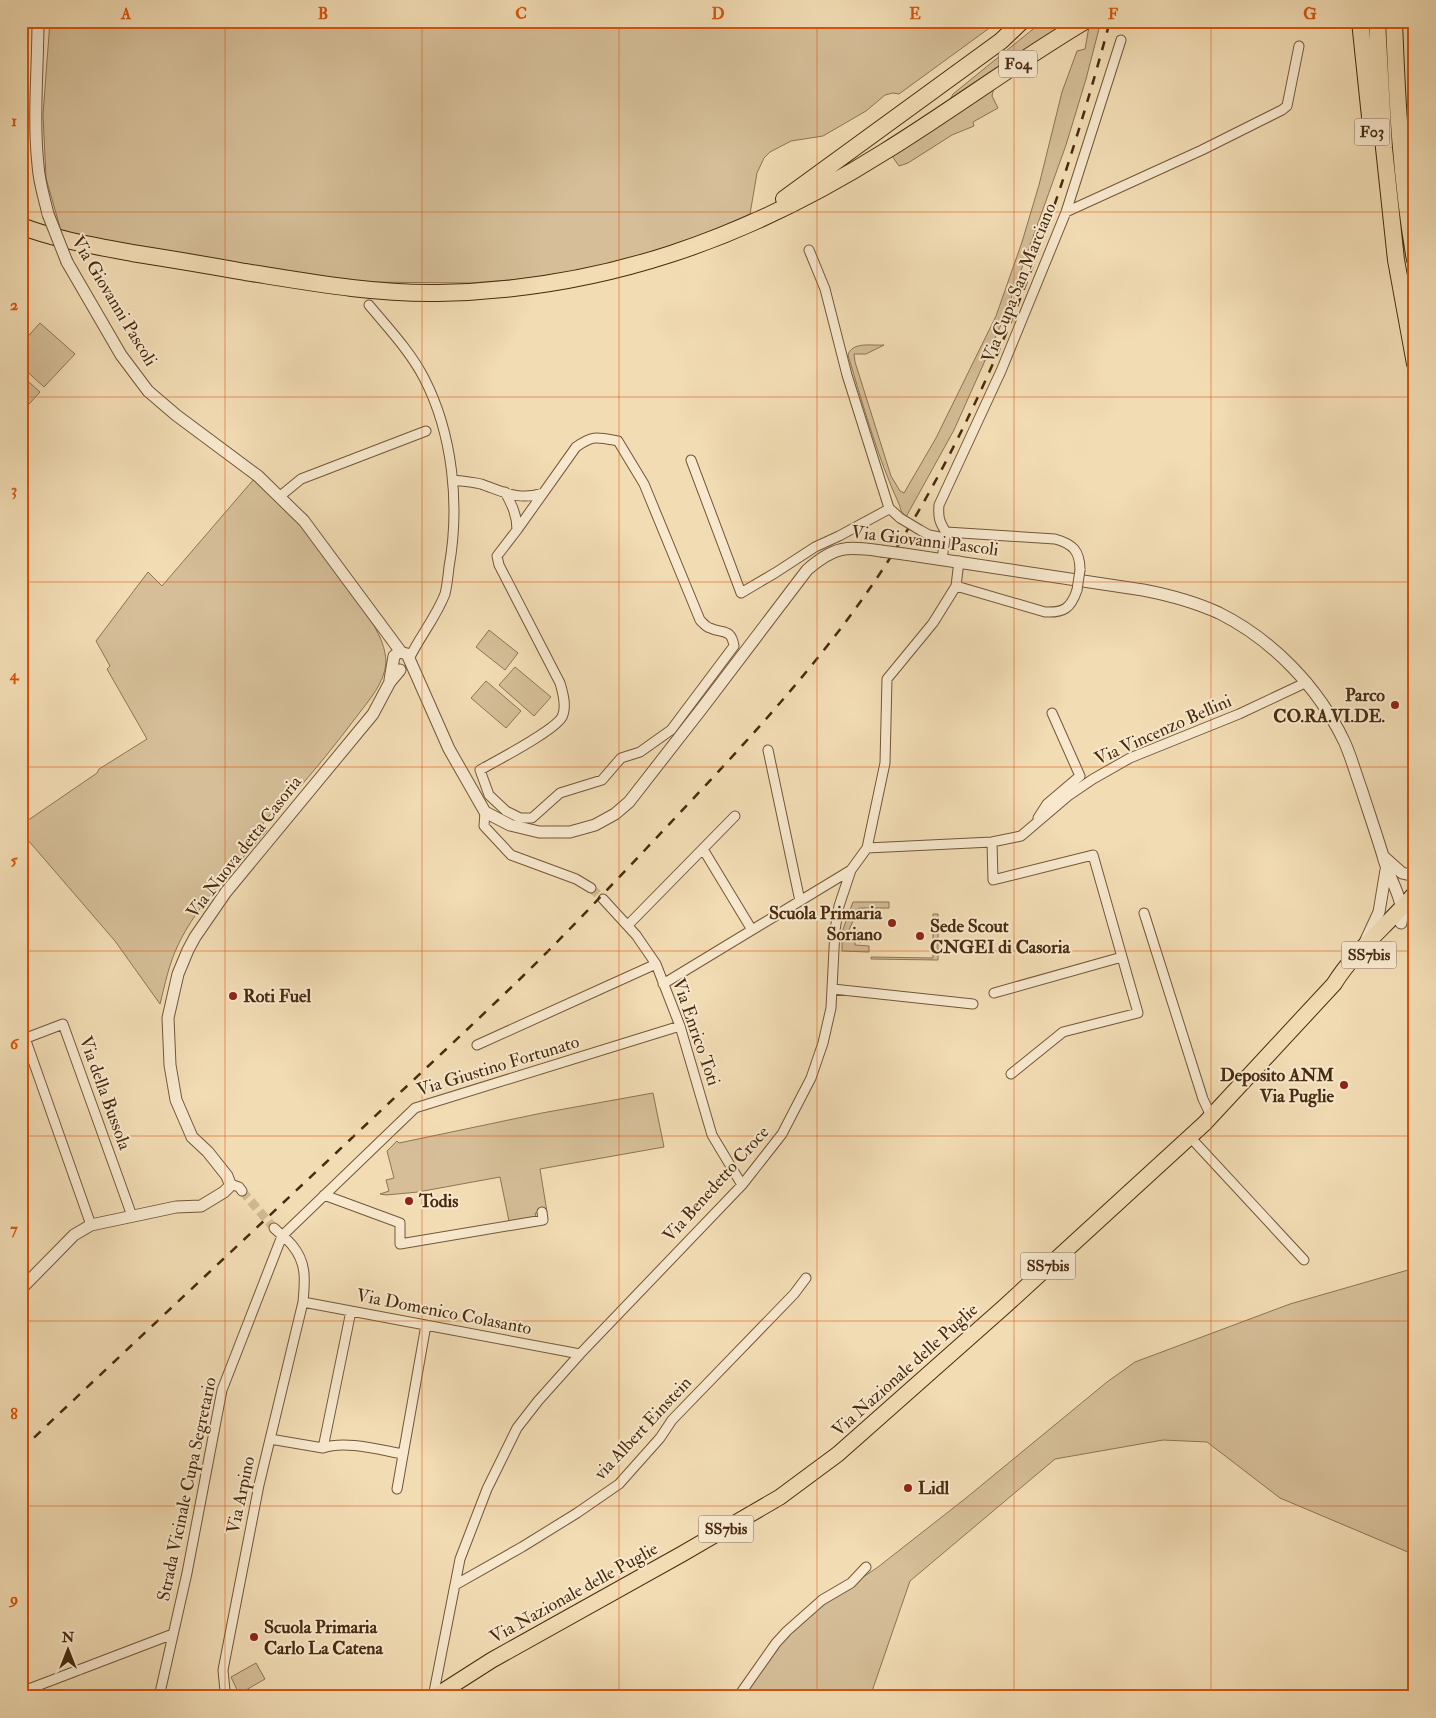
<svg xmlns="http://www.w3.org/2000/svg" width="1436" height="1718" font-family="'IM FELL Double Pica',serif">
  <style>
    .green { fill: #d5be98; stroke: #8e7453 }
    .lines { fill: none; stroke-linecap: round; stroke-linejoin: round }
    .minor-tunnel { stroke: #d0b993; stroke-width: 9; stroke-dasharray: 9 4.5; stroke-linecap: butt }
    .minor-casing { stroke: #725738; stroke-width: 11 }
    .tertiary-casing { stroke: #725738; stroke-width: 13 }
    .primary-casing { stroke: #482b0e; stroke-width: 17 }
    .motorway-casing { stroke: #482b0e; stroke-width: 18 }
    .minor { stroke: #f7e8ce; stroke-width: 9 }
    .tertiary { stroke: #f7e8ce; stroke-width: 11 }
    .primary { stroke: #f2dcb4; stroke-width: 15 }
    .motorway { stroke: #f2dcb4; stroke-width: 16 }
    .rail { stroke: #482b0e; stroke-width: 2.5; stroke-dasharray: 9 9; stroke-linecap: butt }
    .minor-bridge-casing { stroke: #725738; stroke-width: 11; stroke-linecap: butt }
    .tertiary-bridge-casing { stroke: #725738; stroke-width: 13; stroke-linecap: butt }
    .minor-bridge { stroke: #f7e8ce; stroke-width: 9 }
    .tertiary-bridge { stroke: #f7e8ce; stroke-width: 11 }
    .grid { fill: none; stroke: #d8540c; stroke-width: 1; stroke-opacity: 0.55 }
    .poi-dot { fill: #8f2418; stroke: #f7e8ce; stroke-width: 2 }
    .labels { text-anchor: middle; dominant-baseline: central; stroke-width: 4; stroke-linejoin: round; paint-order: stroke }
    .shield { fill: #f7e8ce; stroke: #7c6448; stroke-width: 1 }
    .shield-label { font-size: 16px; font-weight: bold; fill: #482b0e }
    .street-label { font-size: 18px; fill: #482b0e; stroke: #f7e8ce }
    .poi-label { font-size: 18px; font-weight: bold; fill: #482b0e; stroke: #f7e8ce; text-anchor: start }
    .neatline { fill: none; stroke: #d8540c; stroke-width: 2 }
    .grid-label { font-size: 16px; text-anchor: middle; font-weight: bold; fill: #d8540c }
  </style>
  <rect width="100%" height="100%" fill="#f2dcb4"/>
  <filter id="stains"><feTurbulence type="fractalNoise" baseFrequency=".004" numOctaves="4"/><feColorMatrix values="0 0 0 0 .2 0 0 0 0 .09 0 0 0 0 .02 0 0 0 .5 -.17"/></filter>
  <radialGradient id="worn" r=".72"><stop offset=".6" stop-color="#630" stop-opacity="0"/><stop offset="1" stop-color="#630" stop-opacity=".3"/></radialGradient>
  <!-- green -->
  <path class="green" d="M50,21H999L899,94L893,93L885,95L866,111L823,136L791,141L770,152L764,158L757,173L750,214L690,240L640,256L586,269L523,279L470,283L364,282L323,277L102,240L61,231L46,178L43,115Z
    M1043,21H1072L998,69L992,96L998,108L973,122L974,126L952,135L908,163L899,166L892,156L952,101L951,98L953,94Z
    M1090,21H1101L1086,79L1066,145L1004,318L954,430L906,517C901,514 901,509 899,504C877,456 863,405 848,355C852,341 873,346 884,345L866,354H854L855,362L891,476L900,491L904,493L936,438L996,316L1022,242L1039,185L1062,92L1077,51L1085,49Z
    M40,323L75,354L44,387L21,366V344Z
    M21,375L40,392L21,413Z
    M254,479L301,525L373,624C380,636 386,649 386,663C384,684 369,700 357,716C336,744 315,770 292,796L287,793L262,825L267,830C236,867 199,901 178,945C169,964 165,984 160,1004L115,941L21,832V825L97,773L99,769L147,739L107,669L110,666L96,641L148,572L162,586Z
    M489,630L518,653L505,670L476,647Z
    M515,667L551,697L534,716L499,685Z
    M486,681L521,711L506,728L471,698Z
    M853,902H889V908H859L848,932V934H854L857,931H862L865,933L864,939L861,942L855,941V945L869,946V952L842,951V932Z
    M933,914H938V960L871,959V957L933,958Z
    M653,1093L664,1147L540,1169L547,1212L535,1213L536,1217L509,1221L500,1177L418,1192L386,1195L380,1194L389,1191L386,1180L394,1178L387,1151L397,1141L399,1143L542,1113Z
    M1415,1268V1555L1280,1498L1207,1442L1163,1440L1055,1459L910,1581L870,1697H742L781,1643L819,1607L878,1567L966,1498L1107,1382L1135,1362L1290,1304Z
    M256,1663L265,1679L239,1694L231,1677Z"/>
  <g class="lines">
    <!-- minor-tunnel -->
    <path class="minor-tunnel" d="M591,888L603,899
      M242,1191L274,1228"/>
    <!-- minor casing -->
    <g class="minor-casing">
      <path id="minor" d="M1066,212L1202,150L1282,110L1287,106L1299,46
        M809,250L825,289L847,375L889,508L900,518
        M369,305C388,328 410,351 424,378C453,434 460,506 449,567C448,576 447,586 445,594C436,617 421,635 410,657
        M691,460L741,593L775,573L815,547L839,536L889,509
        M453,480C462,481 472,482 481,484C504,492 519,501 543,493
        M505,492C512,505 517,515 517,530L497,556L499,565L560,683C563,693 567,707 562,717C554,731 496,761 480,770L489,795L506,811L520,818H532L560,793L602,780L621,758L640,752L671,730L734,646C731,628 723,634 710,628C706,627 703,623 700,620L644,484L618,441C597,437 593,435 576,447L517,530
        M279,497L301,479L426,431
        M920,530L929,535L945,538
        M946,532C939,522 938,516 939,505L1001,371L1066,212L1121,40
        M946,532L1055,539C1073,544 1080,551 1080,570
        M942,559L946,532
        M956,586L1045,612C1064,613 1071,608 1077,590
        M768,750L800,901
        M485,812L484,826L511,855L576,879L591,888
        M1038,818L1047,804L1080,776L1052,713
        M992,842L993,880L1093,855L1138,1013L1063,1032L1011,1074
        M867,848L992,842L1021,836L1068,796L1093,779L1130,758L1239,714L1307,682
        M703,849L752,930
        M603,899L636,935L656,964L680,1026L712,1135L742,1185
        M1144,913L1203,1099L1211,1116
        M628,925L735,816
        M663,984L851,870
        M833,989L973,1004
        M994,993L1122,957
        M25,1038L91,1225
        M21,1040L63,1024L132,1216
        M477,1045L656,964
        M1190,1137L1304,1260
        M230,1184L239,1187L242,1191
        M324,1195L400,1223V1244L543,1220L542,1212
        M303,1302L580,1354
        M270,1439L323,1448C345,1440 380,1450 403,1454
        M323,1448L351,1311
        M397,1489L426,1325
        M455,1585L522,1547L577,1513L619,1484L660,1438L672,1420L794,1294L806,1278
        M21,1692L173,1634
        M159,1697L187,1573L222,1390L282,1236L415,1108L680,1026
        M228,1697L225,1691L223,1670L259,1485L303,1302C305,1280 307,1263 292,1245C287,1239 280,1234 274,1228
        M433,1697L460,1559L487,1489L517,1428L538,1401L580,1354L742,1185L782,1134L811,1078L823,1043L831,1008L835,930L839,906L851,870L867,848L885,763L887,679L933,623L956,586L959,561
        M738,1697L776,1643L787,1631L822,1600L851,1583L866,1567"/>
    </g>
    <!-- tertiary casing -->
    <g class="tertiary-casing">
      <path id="tertiary" d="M38,21C38,67 33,119 38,165C39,182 44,197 48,214
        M67,262L121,355L148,391L176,415L258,476L304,521L401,652
        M904,554L1143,590C1169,595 1195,602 1219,613C1273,640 1318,687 1344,741C1351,756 1355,772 1361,788C1368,810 1376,833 1383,856C1388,878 1406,900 1401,923
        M390,680L394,656L399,652L407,654L449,749L485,812L510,825L539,832H570L595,825L615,814L629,802L703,707L807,570C834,546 846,546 881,551
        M1383,856L1402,873L1415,876
        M1366,940L1379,912L1386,870
        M21,1289L74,1235L91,1225L176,1207L201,1206L224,1192L229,1187L230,1184L227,1176L208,1152L192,1137L176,1100L170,1065L168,1018L178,974L188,950L195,937L226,892L373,714L390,682L400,670"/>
    </g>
    <!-- primary casing -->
    <g class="primary-casing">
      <path id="primary" d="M434,1697L492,1660L682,1554L780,1497L838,1454L1004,1307L1205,1123L1334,984C1355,950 1389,924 1415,893"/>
    </g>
    <!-- motorway casing -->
    <g class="motorway-casing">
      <path id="motorway" d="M1360,21L1372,136
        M1377,21L1384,148L1396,260L1415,364
        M1394,21C1397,101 1401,181 1415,260
        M784,199L1001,41L1022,21
        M21,226C57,240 95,246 132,253C170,259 207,265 245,272C308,282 373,294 438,293C602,290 746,239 884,152C952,110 1016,62 1085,21"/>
    </g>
    <!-- minor -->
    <use href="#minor" class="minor"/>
    <!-- tertiary -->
    <use href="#tertiary" class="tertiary"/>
    <!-- primary -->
    <use href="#primary" class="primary"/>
    <!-- motorway -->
    <use href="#motorway" class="motorway"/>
    <!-- rail -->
    <path class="rail" d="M21,1450C126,1350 231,1252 336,1153C398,1094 461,1036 523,976C564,936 604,893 644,851C732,757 822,665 892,555C995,392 1060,207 1110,21"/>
    <!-- minor-bridge casing -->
    <g class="minor-bridge-casing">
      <path id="minor-bridge" d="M900,518L920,530
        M1077,590L1080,570"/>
    </g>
    <!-- tertiary-bridge casing -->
    <g class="tertiary-bridge-casing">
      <path id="tertiary-bridge" d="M48,214L67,262
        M881,551L904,554"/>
    </g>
    <!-- minor-bridge -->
    <use href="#minor-bridge" class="minor-bridge"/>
    <!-- tertiary-bridge -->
    <use href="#tertiary-bridge" class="tertiary-bridge"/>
  </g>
  <!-- grid -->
  <path class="grid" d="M225,21V1697M422,21V1697M619,21V1697M817,21V1697M1014,21V1697M1211,21V1697M21,212H1415M21,397H1415M21,582H1415M21,767H1415M21,951H1415M21,1136H1415M21,1321H1415M21,1506H1415"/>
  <!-- markers -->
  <g class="poi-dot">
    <circle cx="1395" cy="705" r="5"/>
    <circle cx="892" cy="923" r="5"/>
    <circle cx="920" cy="936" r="5"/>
    <circle cx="233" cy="996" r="5"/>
    <circle cx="1344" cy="1085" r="5"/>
    <circle cx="409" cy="1201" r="5"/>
    <circle cx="908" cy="1488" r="5"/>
    <circle cx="254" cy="1637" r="5"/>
  </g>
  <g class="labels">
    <!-- shield labels -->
    <g class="shield">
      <rect x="999" y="50.5" width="38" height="27" rx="4"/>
      <rect x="1354.5" y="118.5" width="35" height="27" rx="4"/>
      <rect x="1341.5" y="941.5" width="55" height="27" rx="4"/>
      <rect x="1020.5" y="1252.5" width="55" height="27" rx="4"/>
      <rect x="698.5" y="1515.5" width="55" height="27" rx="4"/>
    </g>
    <g class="shield-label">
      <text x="1018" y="64">F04</text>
      <text x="1372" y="132">F03</text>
      <text x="1369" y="955">SS7bis</text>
      <text x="1048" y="1266">SS7bis</text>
      <text x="726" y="1529">SS7bis</text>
    </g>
    <!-- street labels -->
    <g class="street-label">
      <text transform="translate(1019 283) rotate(-68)">Via Cupa San Marciano</text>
      <text transform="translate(114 301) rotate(59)">Via Giovanni Pascoli</text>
      <text transform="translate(925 541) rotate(7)">Via Giovanni Pascoli</text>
      <text transform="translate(1163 730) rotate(-24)">Via Vincenzo Bellini</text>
      <text transform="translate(244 847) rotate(-52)">Via Nuova detta Casoria</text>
      <text transform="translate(696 1032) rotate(71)">Via Enrico Toti</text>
      <text transform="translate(498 1066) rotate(-17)">Via Giustino Fortunato</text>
      <text transform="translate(105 1093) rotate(70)">Via della Bussola</text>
      <text transform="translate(716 1184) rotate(-48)">Via Benedetto Croce</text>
      <text transform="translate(444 1312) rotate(11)">Via Domenico Colasanto</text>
      <text transform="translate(905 1370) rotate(-42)">Via Nazionale delle Puglie</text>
      <text transform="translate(643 1428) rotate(-47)">via Albert Einstein</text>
      <text transform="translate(187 1489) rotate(-78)">Strada Vicinale Cupa Segretario</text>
      <text transform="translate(241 1495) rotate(-78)">Via Arpino</text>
      <text transform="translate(574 1593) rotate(-29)">Via Nazionale delle Puglie</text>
    </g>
    <!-- poi labels -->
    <g class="poi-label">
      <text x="1385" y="695" text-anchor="end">Parco<tspan x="1385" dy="21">CO.RA.VI.DE.</tspan></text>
      <text x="882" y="913" text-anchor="end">Scuola Primaria<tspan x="882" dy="21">Soriano</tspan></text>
      <text x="930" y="926">Sede Scout<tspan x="930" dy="21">CNGEI di Casoria</tspan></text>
      <text x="243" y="996">Roti Fuel</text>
      <text x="1334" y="1075" text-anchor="end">Deposito ANM<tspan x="1334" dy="21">Via Puglie</tspan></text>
      <text x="419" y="1201">Todis</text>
      <text x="918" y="1488">Lidl</text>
      <text x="264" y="1627">Scuola Primaria<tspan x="264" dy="21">Carlo La Catena</tspan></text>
    </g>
  </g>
  <!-- margin -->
  <rect width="1436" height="1718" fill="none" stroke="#f2dcb4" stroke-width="55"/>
  <!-- north arrow -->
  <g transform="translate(68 1650)" stroke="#f7e8ce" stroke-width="4" paint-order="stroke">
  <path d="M0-4L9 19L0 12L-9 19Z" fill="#482b0e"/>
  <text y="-8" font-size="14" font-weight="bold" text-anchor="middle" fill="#482b0e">N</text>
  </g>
  <rect x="28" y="28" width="1380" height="1662" class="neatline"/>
  <g class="grid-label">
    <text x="126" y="19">A</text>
    <text x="323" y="19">B</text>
    <text x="521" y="19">C</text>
    <text x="718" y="19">D</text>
    <text x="915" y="19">E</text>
    <text x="1113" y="19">F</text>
    <text x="1310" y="19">G</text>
    <text x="14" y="126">1</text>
    <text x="14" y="310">2</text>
    <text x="14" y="495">3</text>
    <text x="14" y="680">4</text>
    <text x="14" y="865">5</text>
    <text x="14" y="1049">6</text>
    <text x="14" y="1234">7</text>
    <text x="14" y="1419">8</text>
    <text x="14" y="1604">9</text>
  </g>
  <rect width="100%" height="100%" filter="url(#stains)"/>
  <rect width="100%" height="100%" fill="url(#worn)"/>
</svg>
